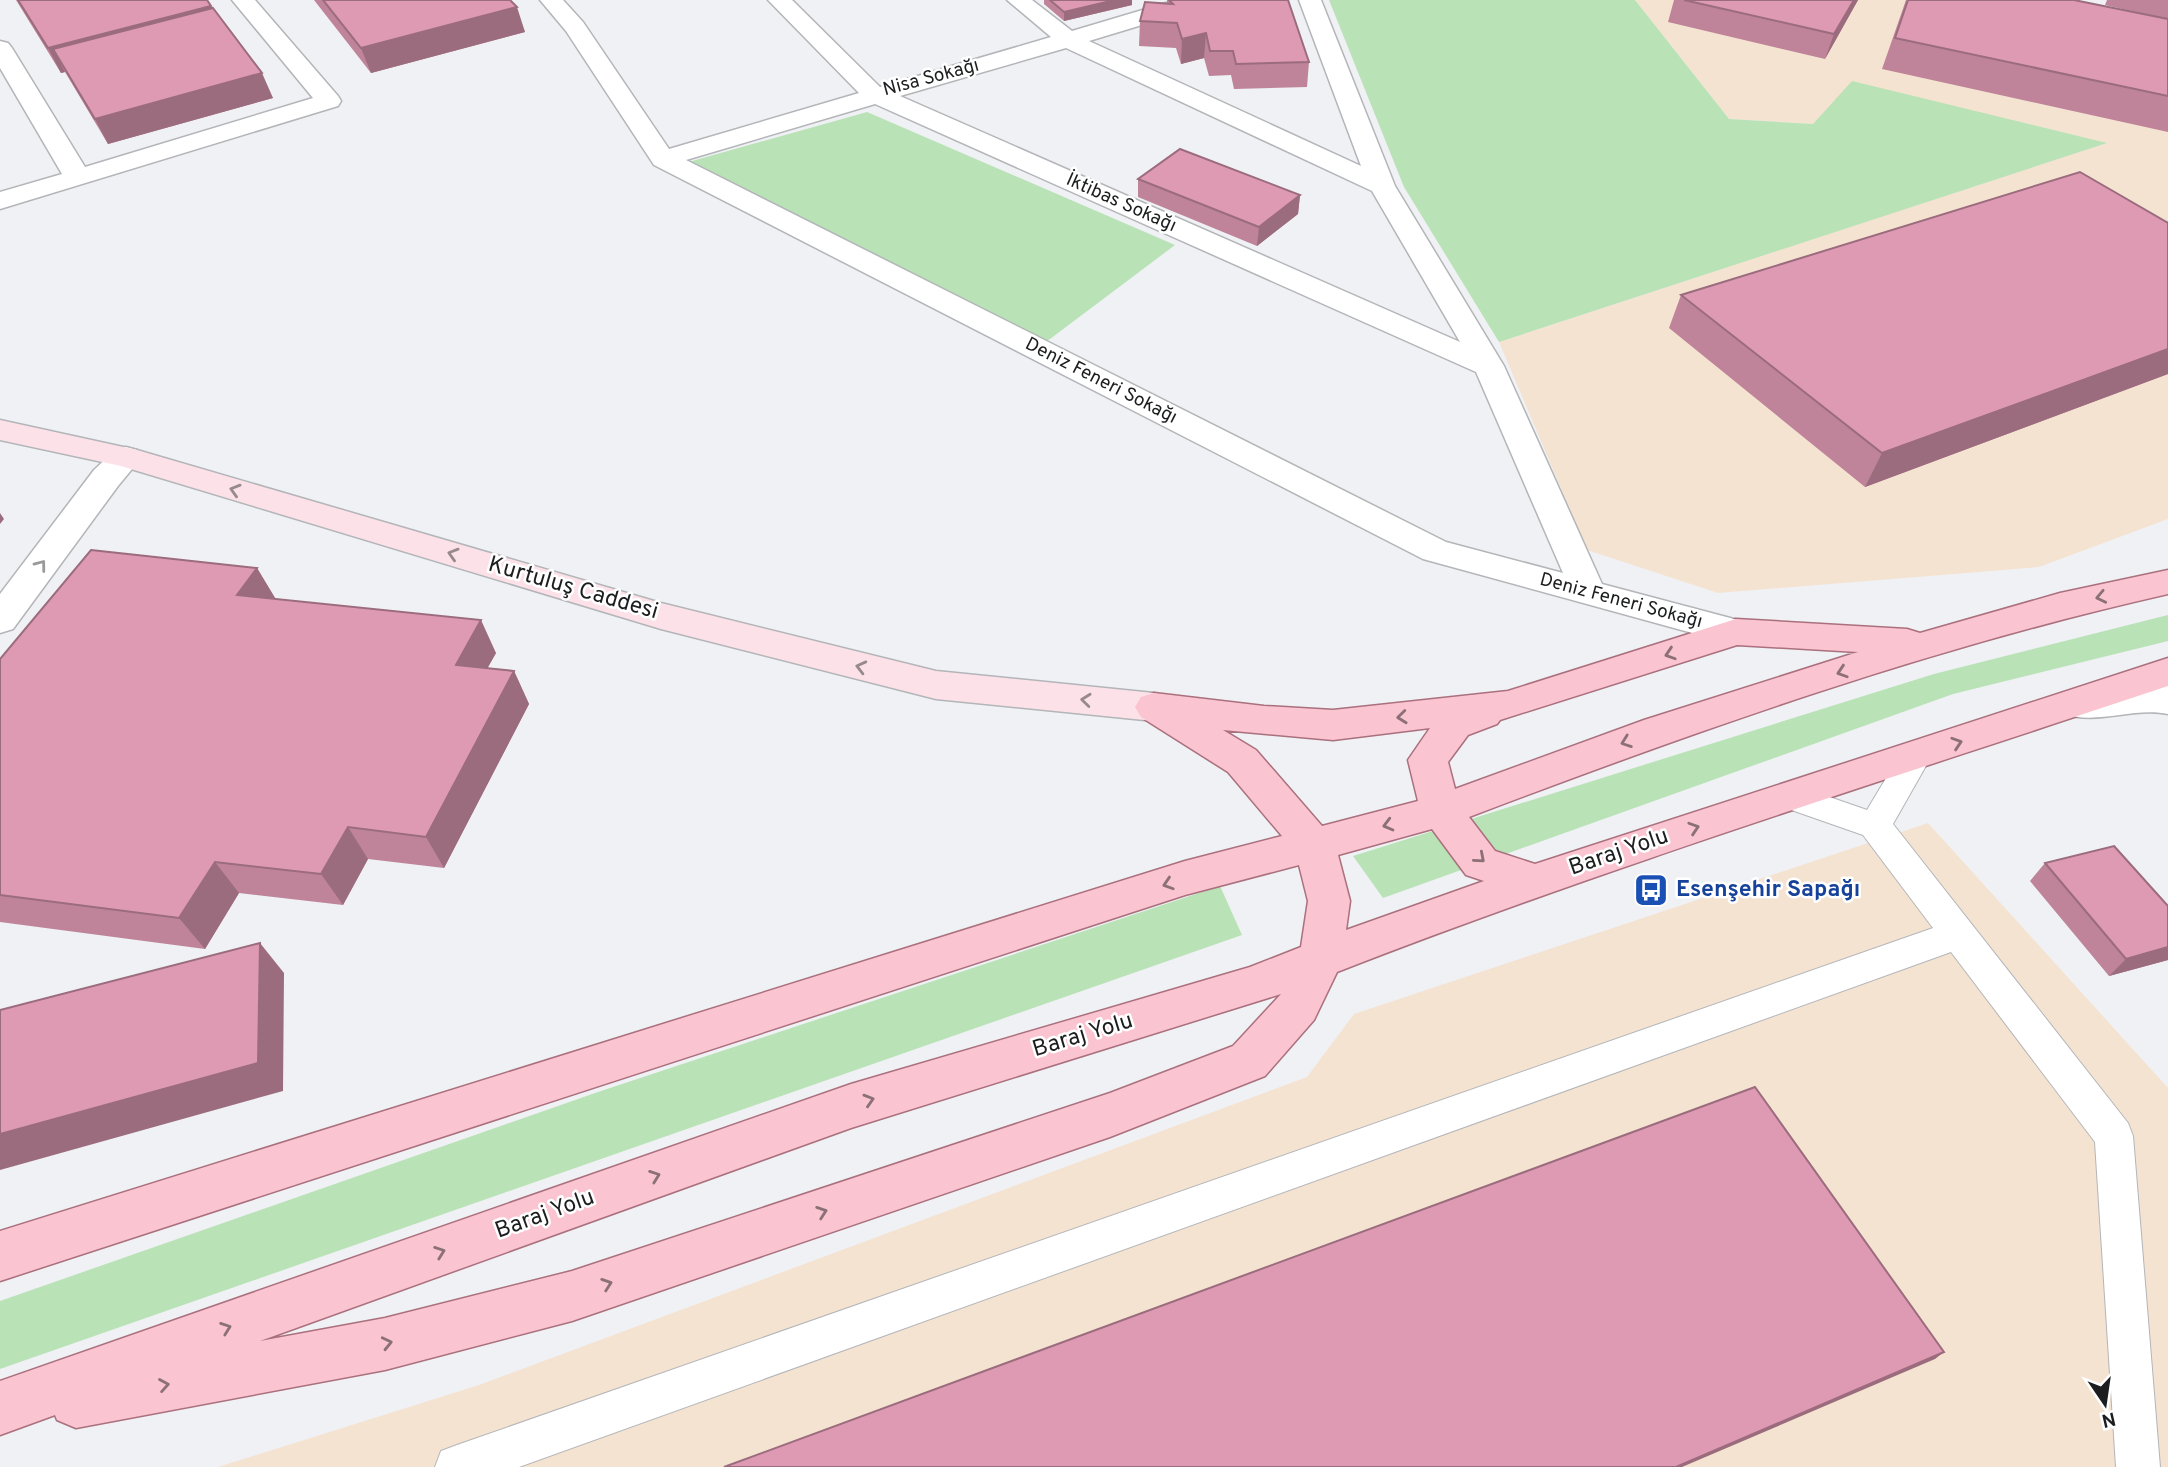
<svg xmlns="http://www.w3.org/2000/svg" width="2168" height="1467" font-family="Overpass,sans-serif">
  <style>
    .commercial { fill: #f5e3d2 }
    .green { fill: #b9e2b6 }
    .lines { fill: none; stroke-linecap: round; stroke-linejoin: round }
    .service-casing { stroke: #b3b5b8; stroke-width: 2 }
    .minor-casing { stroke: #b3b5b8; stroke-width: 3 }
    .secondary-casing { stroke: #b3b5b8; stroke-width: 3 }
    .primary-casing { stroke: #aa707e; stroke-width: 3 }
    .service { fill: #fff; fill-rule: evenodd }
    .minor { fill: #fff; fill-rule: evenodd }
    .secondary { fill: #fce2e8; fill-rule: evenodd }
    .primary { fill: #fac4d0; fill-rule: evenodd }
    .wall { fill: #bf8499 }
    .shaded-wall { fill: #9b6c7d }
    .building { fill: #de9ab2; stroke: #9b6c7d; stroke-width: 2 }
    .oneway { stroke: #97898d }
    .oneway2 { stroke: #99999a }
    .oneway3 { stroke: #8b7077 }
    .labels { text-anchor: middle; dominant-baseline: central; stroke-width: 5; stroke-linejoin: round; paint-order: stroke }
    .far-street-label { font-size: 19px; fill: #1c1d1e; stroke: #fff }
    .street-label { font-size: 23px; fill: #1c1d1e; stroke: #fff }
    .transit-label { font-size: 23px; font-weight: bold; fill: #164399; stroke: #fff; text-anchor: start }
  </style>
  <rect width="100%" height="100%" fill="#eff1f4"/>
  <!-- commercial -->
  <path class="commercial" d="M1635,0H2058L2168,23V519L2039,567L1718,593L1587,550L1499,342L2106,143L1853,82L1813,124L1729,119Z
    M1928,823L2168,1088V1467H218L479,1385L1307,1077L1354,1014Z"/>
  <!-- green -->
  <path class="green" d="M1329,0H1635L1729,119L1813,124L1852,81L2107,143L1499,342L1404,187Z
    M867,112L1175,245L1046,342L685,163Z
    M2168,615V641L1953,694L1383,898L1353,856L1934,674Z
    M1220,886L1242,935L0,1369V1301L598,1092Z"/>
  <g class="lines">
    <!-- service casing -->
    <g class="service-casing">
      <path id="service" d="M1915,745L1926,748L1931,757L1893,824L2128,1123L2133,1136L2160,1467H2116L2095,1142L1951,952L519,1467H435L441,1451L457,1445L1933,928L1863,835L1780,806L1776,797L1780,788L1792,784L1867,810L1904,748Z"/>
    </g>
    <!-- minor casing -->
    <g class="minor-casing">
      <path id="minor" d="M232,0H255L338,96L341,101L338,106L0,209V192L62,174L0,68V41L8,43L12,48L85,167L313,98Z
        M540,0H563L583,22L669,149L859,93L768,0H792L880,87L1051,37L1007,0H1032L1072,31L1176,0H1211L1208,5L1089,41L1361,166L1299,0H1321L1395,186L1504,366L1602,584L1749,623L1754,632L1749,641L1736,645L1423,559L654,165L566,31ZM1066,48L1372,191L1460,342L900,96ZM875,104L1476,372L1563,573L1446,542L686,160Z
        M126,447L137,450L142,457L118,486L13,629L0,633V594L94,470L115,450Z
        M2154,683L2168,686V714C2134,707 2097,725 2064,714L2058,704L2064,694L2077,690Z"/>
    </g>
    <!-- secondary casing -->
    <g class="secondary-casing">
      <path id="secondary" d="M0,420L137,450L661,603L936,671L1154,693L1167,697L1173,707L1167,717L1154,721L936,699L661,629L121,466L0,440Z"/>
    </g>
    <!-- primary casing -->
    <g class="primary-casing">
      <path id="primary" d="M2168,570V594C1929,648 1698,730 1469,817L1495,851L1535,864L2168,658V686C1890,779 1609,866 1337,972L1314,1020L1265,1076L1110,1137L572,1321L385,1370L76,1428L57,1420L55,1415L0,1435V1381L851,1084L1250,967L1301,947L1308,901L1299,865L1185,895L0,1281V1231L1185,861L1282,836L1228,772L1141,717L1135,707L1141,697L1154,693L1264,706L1333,710L1508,691L1736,619L1907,629L1920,633L2060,593ZM1737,645L1858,652L1644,720L1455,789L1448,762L1468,735L1497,724L1500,720ZM1430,728L1408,760L1418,801L1322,826L1256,750L1223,730L1333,740ZM1432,829L1466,875L1484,881L1346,930L1350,901L1338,855ZM1281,994L1233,1046L1110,1093L572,1271L385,1318L260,1341L851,1128Z"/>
    </g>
    <!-- service -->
    <use href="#service" class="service"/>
    <!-- minor -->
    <use href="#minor" class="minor"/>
    <!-- secondary -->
    <use href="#secondary" class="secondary"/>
    <!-- primary -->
    <use href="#primary" class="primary"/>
  </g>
  <!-- wall -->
  <path class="wall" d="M16,0H207L273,98L108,144L65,72L61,73Z
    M314,0H510L525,32L371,73Z
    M1044,0H1132V5L1064,21L1044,4Z
    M1167,0H1288L1309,62L1307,87L1234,89L1231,75L1209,76L1204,58L1181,64L1176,48L1139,46L1140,21L1167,3Z
    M1674,0H1858L1825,59L1668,22Z
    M1906,0H2074L2166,19L2105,5L2107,0H2168V132L1882,69Z
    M1138,179L1300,195L1298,214L1257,246L1138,197Z
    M2168,223V374L1865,487L1669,328L1681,295Z
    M257,568L275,599L496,653L487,668L514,671L529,704L444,868L368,859L343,905L239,893L205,949L0,922V659Z
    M2045,863L2168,906V960L2109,976L2030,881Z"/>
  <!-- shaded-wall -->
  <path class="shaded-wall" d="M1115,0H1132V5L1064,21V12Z
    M1854,0H1858L1825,59L1834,34Z
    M211,6L222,30L53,49L65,72L61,73L48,48Z
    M517,7L525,32L371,73L361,48Z
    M1206,33L1204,58L1181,64L1182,39Z
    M262,73L273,98L108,144L95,119Z
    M1300,195L1298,214L1257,246L1259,227Z
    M2168,349V374L1865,487L1882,453Z
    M0,513L4,519L0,524Z
    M257,568L277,601L237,595Z
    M481,620L496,653L471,698L456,665Z
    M514,671L529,704L444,868L426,837Z
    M348,827L368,859L343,905L321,874Z
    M215,862L239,893L205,949L179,918Z
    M260,943L284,973L283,1091L0,1170V1134Z
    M2168,947V960L2109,976L2126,959Z
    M1944,1352L1935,1359L1682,1467H1676Z"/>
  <!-- building -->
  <path class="building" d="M18,0H207L211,6L48,48Z
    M323,0H510L517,7L361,48Z
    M1050,0H1115L1064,12Z
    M1169,0H1288L1309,62L1236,64L1233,51H1210L1206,33L1182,39L1177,23L1140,21L1145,2L1173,4Z
    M1684,0H1854L1834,34Z
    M1908,0H2074L2168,19V96L1895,38Z
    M213,8L262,73L95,119L53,49Z
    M1180,149L1300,195L1259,227L1138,179Z
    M2080,172L2168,223V349L1882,453L1681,295Z
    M91,550L257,568L237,595L481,620L456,665L514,671L426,837L348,827L321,874L215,862L179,918L0,895V659Z
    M2114,846L2168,906V947L2126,959L2045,863Z
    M260,943L258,1063L0,1134V1010Z
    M1755,1087L1944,1352L1676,1467H724Z"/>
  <!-- one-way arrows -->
  <defs><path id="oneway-chevron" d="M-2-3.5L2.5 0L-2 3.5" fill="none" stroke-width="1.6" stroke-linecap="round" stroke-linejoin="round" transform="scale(1.75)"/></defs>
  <g class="oneway">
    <use href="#oneway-chevron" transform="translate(235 490) rotate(-163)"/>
    <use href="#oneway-chevron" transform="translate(453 554) rotate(-163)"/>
    <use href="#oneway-chevron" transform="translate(861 667) rotate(-166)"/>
    <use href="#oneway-chevron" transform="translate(1086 700) rotate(-174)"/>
  </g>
  <use class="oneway2" href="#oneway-chevron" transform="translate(41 565) rotate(-53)"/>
  <g class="oneway3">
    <use href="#oneway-chevron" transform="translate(2101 597) rotate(168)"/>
    <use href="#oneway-chevron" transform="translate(1670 654) rotate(162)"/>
    <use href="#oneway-chevron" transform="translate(1842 672) rotate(162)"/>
    <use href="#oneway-chevron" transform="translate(1402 717) rotate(174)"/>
    <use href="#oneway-chevron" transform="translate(1626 742) rotate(160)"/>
    <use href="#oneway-chevron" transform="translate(1957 743) rotate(-18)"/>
    <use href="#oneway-chevron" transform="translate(1388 825) rotate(165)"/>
    <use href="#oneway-chevron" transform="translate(1694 828) rotate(-18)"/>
    <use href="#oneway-chevron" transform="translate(1480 858) rotate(41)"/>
    <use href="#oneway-chevron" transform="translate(1168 884) rotate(162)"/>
    <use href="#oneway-chevron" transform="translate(869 1100) rotate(-17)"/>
    <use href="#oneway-chevron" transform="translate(655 1176) rotate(-20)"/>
    <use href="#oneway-chevron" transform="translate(822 1212) rotate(-19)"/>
    <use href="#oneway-chevron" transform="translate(440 1252) rotate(-20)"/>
    <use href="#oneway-chevron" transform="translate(607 1284) rotate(-19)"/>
    <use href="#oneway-chevron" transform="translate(226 1328) rotate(-20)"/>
    <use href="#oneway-chevron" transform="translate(387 1343) rotate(-13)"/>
    <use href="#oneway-chevron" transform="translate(164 1385) rotate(-10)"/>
  </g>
  <!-- icons -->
  <defs>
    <g id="bus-square" transform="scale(1.75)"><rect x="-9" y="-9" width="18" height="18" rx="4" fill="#1a4fb4" stroke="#fff"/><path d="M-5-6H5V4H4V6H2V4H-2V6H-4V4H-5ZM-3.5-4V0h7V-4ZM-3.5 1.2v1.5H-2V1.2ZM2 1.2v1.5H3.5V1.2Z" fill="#fff"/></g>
  </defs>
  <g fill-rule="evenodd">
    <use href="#bus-square" x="1651" y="890"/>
  </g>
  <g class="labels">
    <!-- far-street labels -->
    <g class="far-street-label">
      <text transform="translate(931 78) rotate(-15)">Nisa Sokağı</text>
      <text transform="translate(1121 203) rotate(24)">İktibas Sokağı</text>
      <text transform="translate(1101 381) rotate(27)">Deniz Feneri Sokağı</text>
      <text transform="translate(1621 601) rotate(15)">Deniz Feneri Sokağı</text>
    </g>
    <!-- street labels -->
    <g class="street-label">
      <text transform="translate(573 589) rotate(16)">Kurtuluş Caddesi</text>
      <text transform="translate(1619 853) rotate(-19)">Baraj Yolu</text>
      <text transform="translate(1083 1036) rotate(-17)">Baraj Yolu</text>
      <text transform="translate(545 1215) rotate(-20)">Baraj Yolu</text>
    </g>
    <!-- transit labels -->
    <g class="transit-label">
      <text x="1676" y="890">Esenşehir Sapağı</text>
    </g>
  </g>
  <!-- north arrow -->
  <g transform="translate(2105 1404) rotate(167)" stroke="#ffffff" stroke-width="5" paint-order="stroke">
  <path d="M0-5L12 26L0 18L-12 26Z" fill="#1c1d1e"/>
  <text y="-10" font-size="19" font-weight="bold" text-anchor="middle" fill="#1c1d1e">N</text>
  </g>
</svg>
